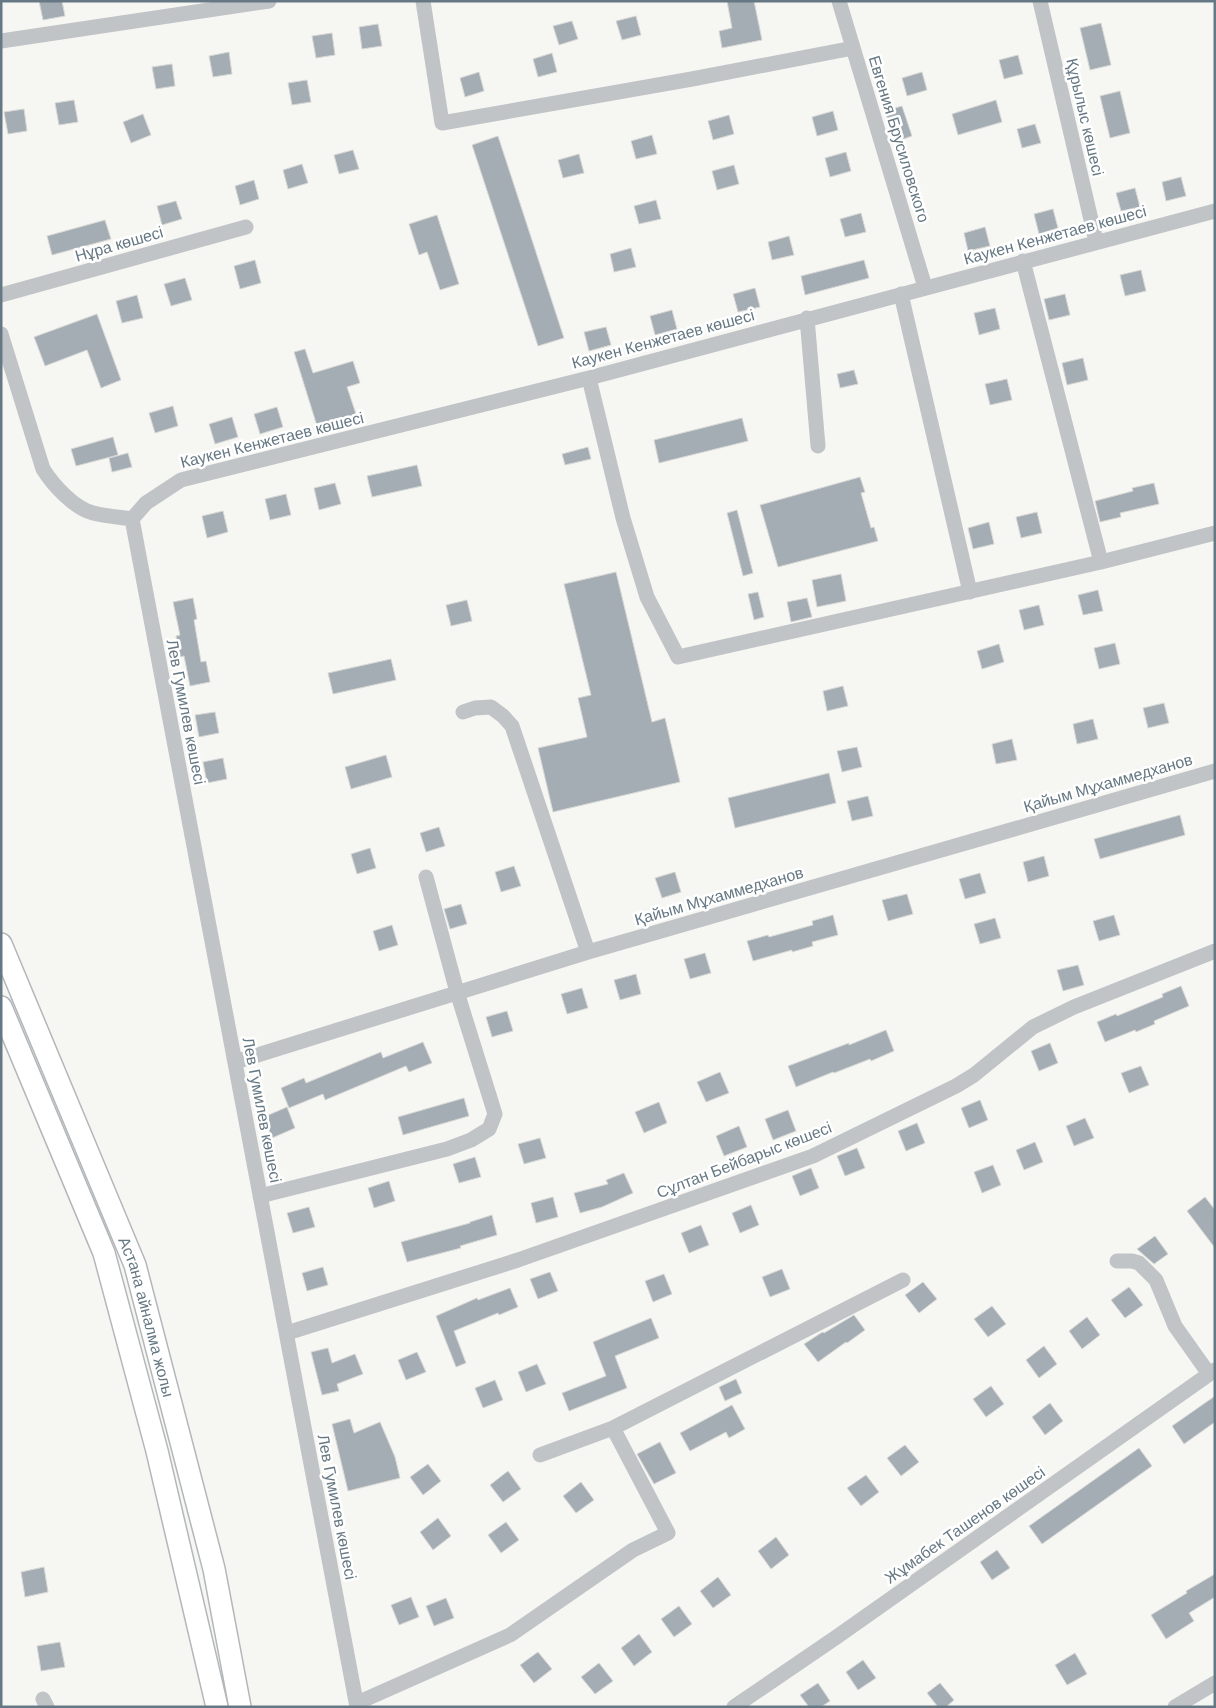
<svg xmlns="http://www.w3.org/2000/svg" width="1216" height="1708" font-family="'DM Sans',sans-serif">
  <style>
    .building { fill: #a4adb3; stroke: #d8d8d6 }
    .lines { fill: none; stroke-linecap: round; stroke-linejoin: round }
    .highway-casing { stroke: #b3b7ba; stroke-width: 24 }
    .minor { stroke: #c0c4c7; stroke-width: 15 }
    .highway { stroke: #fff; stroke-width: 21 }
    .labels { text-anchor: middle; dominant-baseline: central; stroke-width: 5; stroke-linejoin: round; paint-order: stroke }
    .street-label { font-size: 16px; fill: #667883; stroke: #fff }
  </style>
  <rect width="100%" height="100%" fill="#f6f6f3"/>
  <!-- building -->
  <path class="building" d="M39,1H62L65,16L43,20Z
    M727,1H754L762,40L722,48L719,31L732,28Z
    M636,16L641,35L622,40L616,21Z
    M572,21L578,39L559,45L553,26Z
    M1101,23L1111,65L1090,70L1080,28Z
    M378,24L382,46L362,49L359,27Z
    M332,33L335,55L316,58L312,36Z
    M229,52L232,74L213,77L209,56Z
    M552,53L557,72L538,77L533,59Z
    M1018,55L1023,74L1004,79L999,60Z
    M172,64L175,86L156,89L152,67Z
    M479,72L484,91L465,97L460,78Z
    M922,72L927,90L907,96L902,78Z
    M307,80L311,102L292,105L288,83Z
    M1120,91L1130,133L1110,138L1100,96Z
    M74,100L78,122L59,125L55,103Z
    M996,100L1002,122L958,135L952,114Z
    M902,106L912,136L895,142L885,111Z
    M24,109L27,131L8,134L4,112Z
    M833,111L838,130L817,136L812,117Z
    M143,114L151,135L131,143L123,122Z
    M729,115L734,134L713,140L708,121Z
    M1035,124L1041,143L1022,148L1017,129Z
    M652,135L657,154L636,159L631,141Z
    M498,136L564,338L538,346L472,145Z
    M353,150L359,169L339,174L334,155Z
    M846,152L851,171L830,177L825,158Z
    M579,154L584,173L563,178L558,160Z
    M302,164L308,183L288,189L283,170Z
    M734,165L739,184L717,190L712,171Z
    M1181,177L1186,196L1166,201L1162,182Z
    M254,180L259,199L240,205L235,186Z
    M1135,188L1140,207L1121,211L1116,193Z
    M656,200L661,219L639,224L634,206Z
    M176,201L182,219L162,225L157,206Z
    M1053,209L1058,228L1039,234L1034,214Z
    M861,213L866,232L845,237L840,219Z
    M437,215L459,284L440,290L427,252L419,255L409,224Z
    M105,220L111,239L52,255L47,236Z
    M985,227L990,246L968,251L964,233Z
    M789,236L794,255L772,260L768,242Z
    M631,248L636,267L614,272L610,254Z
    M255,260L261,283L240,289L234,266Z
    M864,260L869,278L805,295L801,276Z
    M1141,270L1146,291L1125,296L1120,275Z
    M185,278L192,300L171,306L164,284Z
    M755,288L760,307L738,312L733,294Z
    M1065,294L1070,315L1049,320L1044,299Z
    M137,295L143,318L122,323L116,301Z
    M995,308L1000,329L979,335L974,313Z
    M672,310L677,329L655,335L650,316Z
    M97,314L121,380L101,388L87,350L45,366L34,337Z
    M606,327L611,345L589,351L584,332Z
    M305,349L313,373L353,361L360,383L347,387L356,414L317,426L294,352Z
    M1083,358L1088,380L1067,385L1062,363Z
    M854,370L858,384L840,388L837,374Z
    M1007,379L1012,400L990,405L985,384Z
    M173,406L178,426L155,433L149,413Z
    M277,407L283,427L260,434L254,414Z
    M232,417L238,437L215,444L209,424Z
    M742,418L748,441L659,463L654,440Z
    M113,437L118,455L76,466L71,449Z
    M588,447L591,459L565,465L562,454Z
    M128,453L132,467L112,472L109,458Z
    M417,465L422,486L372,497L367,476Z
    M860,477L865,492L861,493L871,528L874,527L878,541L778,567L760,505Z
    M335,483L341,504L319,510L314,488Z
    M1154,483L1159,504L1120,513L1121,517L1100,522L1095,501L1133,491L1132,488Z
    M286,494L291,515L270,520L265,499Z
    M737,510L753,573L743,576L727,513Z
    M223,511L228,532L207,538L202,516Z
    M1037,512L1042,533L1021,538L1016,517Z
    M989,522L994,544L973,549L968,528Z
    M616,572L652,722L665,718L680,782L553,812L538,748L587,737L578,698L591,695L564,584Z
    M841,574L846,601L817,607L812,580Z
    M1098,590L1103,611L1083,615L1078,595Z
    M758,592L764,617L754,620L748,594Z
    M193,598L197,619L194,620L201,662L206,661L210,682L190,686L184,656L180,657L176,636L180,635L173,602Z
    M807,598L812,617L791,622L787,602Z
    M467,600L472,621L451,626L446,605Z
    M1039,605L1044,625L1024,630L1019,610Z
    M1115,643L1120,664L1099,669L1094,648Z
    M999,644L1004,662L982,669L977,651Z
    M391,659L396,680L333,694L328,673Z
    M843,686L848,706L827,711L823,691Z
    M1164,703L1169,723L1148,728L1143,708Z
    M215,712L219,733L199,737L195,715Z
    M1093,719L1098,739L1077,744L1073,724Z
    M1012,739L1017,760L996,764L992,744Z
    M857,747L862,767L842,772L837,751Z
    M386,755L392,777L351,789L345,767Z
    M223,758L227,779L207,783L203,762Z
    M829,773L836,803L735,828L728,798Z
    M868,796L873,816L852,821L847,801Z
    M1180,815L1185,835L1100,859L1094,839Z
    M439,827L445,846L426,852L420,833Z
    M370,848L376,868L357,874L351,854Z
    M1044,856L1049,876L1028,882L1023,862Z
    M514,866L521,886L501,892L495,872Z
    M675,872L681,892L662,898L655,878Z
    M980,873L986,893L965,899L959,879Z
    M907,894L913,914L888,921L882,900Z
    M461,904L467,924L450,929L444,909Z
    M833,915L838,935L812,942L813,946L792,952V950L753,961L747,941L768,935L769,937L813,925L812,921Z
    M1114,915L1120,935L1099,941L1093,921Z
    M995,918L1001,938L980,944L974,924Z
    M392,925L398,945L379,951L373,931Z
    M705,953L711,973L690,979L684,959Z
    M1078,965L1084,985L1063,991L1057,970Z
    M636,974L641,994L620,1000L614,980Z
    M1181,986L1189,1006L1154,1021L1155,1024L1136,1032L1135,1030L1105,1042L1097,1022L1116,1014L1117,1016L1163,997L1162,994Z
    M582,988L588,1008L567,1014L561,994Z
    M507,1011L513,1031L492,1037L486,1017Z
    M886,1030L894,1051L871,1061L870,1059L834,1073L833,1072L796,1087L788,1066L849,1043V1045Z
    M423,1042L432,1063L409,1072L406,1066L325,1100L323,1094L289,1108L281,1088L304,1078L306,1083L381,1052L383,1058Z
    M1050,1043L1058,1063L1039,1071L1031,1051Z
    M1141,1066L1149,1085L1129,1093L1121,1073Z
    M720,1072L729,1093L706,1102L697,1082Z
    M464,1098L469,1116L403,1135L398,1117Z
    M980,1100L988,1120L969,1128L961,1108Z
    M659,1102L667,1123L644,1133L635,1112Z
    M287,1107L295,1128L272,1138L264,1117Z
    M788,1110L796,1131L773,1140L765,1119Z
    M1085,1118L1094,1138L1074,1146L1066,1126Z
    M917,1123L925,1143L906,1151L898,1131Z
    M739,1126L747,1147L724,1156L716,1136Z
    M540,1138L546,1158L524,1164L518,1144Z
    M1035,1142L1043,1162L1024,1170L1016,1150Z
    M857,1148L865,1168L845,1176L837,1156Z
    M475,1157L481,1177L459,1183L453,1164Z
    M993,1165L1001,1185L982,1193L974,1172Z
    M811,1168L819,1188L800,1196L792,1176Z
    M624,1173L633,1193L602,1207L580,1213L574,1193L608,1184L606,1180Z
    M389,1181L395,1201L374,1208L368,1188Z
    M553,1197L558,1217L536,1223L531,1203Z
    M1205,1197L1215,1210V1248L1187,1211Z
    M751,1205L759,1225L740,1233L732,1213Z
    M309,1207L315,1227L293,1233L287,1213Z
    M492,1215L497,1235L460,1246L461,1248L407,1262L401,1242L470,1223V1222Z
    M701,1225L709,1245L689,1253L681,1233Z
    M1155,1236L1168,1254L1154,1264L1137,1249Z
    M323,1267L328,1285L307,1291L302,1273Z
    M782,1269L790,1289L770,1297L762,1277Z
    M550,1272L558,1291L538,1299L530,1279Z
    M664,1274L672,1294L653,1302L645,1281Z
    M923,1282L937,1299L919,1313L905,1295Z
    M1129,1287L1143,1305L1125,1318L1111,1300Z
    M510,1288L518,1307L499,1315L498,1313L454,1331L466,1363L456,1367L436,1316L477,1298L478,1300Z
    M992,1306L1006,1324L988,1337L974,1319Z
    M854,1315L865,1330L847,1343L846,1342L818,1362L804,1344L821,1333L823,1332L824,1333Z
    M1087,1317L1100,1335L1082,1349L1069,1331Z
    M651,1318L659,1338L615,1356L627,1388L569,1411L562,1393L606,1376L593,1342Z
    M1044,1346L1057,1364L1039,1378L1026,1360Z
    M328,1348L332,1363L355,1354L363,1374L337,1384L339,1391L322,1395L311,1352Z
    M417,1352L426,1372L406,1380L398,1360Z
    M537,1364L546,1384L526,1392L518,1372Z
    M736,1379L742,1393L725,1401L719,1387Z
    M495,1380L503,1400L483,1408L475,1388Z
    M991,1386L1004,1404L986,1417L973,1399Z
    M1215,1396V1422L1184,1444L1172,1426Z
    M1050,1403L1063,1421L1045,1435L1032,1417Z
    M732,1405L745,1429L729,1438L726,1432L690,1451L680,1433Z
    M350,1419L354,1433L380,1422L395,1457L400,1478L348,1491L332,1424Z
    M660,1442L676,1473L654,1484L637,1454Z
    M905,1445L919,1462L901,1476L887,1458Z
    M1139,1448L1152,1466L1042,1544L1029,1526Z
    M428,1464L441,1481L423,1495L410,1477Z
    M508,1471L521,1489L503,1502L490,1485Z
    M866,1475L879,1492L861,1506L847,1488Z
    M581,1482L594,1500L576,1513L563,1496Z
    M438,1518L451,1536L433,1550L420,1532Z
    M506,1522L519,1540L501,1553L488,1535Z
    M776,1537L789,1555L771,1569L758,1551Z
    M997,1550L1010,1568L992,1580L980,1562Z
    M44,1567L48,1592L25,1597L21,1572Z
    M1215,1574V1597L1189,1613L1194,1621L1166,1639L1151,1615L1187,1593L1186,1591Z
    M718,1577L731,1595L713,1608L700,1591Z
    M411,1597L419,1617L399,1625L391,1605Z
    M446,1598L454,1618L434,1626L426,1606Z
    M679,1606L692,1624L674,1637L661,1619Z
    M639,1634L652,1652L634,1666L621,1648Z
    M60,1642L65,1667L41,1671L37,1646Z
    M538,1652L552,1669L534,1683L520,1665Z
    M1075,1653L1087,1674L1067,1685L1055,1665Z
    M863,1660L876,1678L858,1690L846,1672Z
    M599,1663L613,1681L595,1694L581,1677Z
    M818,1683L830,1701L821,1707H809L800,1695Z
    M940,1683L954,1700L946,1707H938L927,1693Z"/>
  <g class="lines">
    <!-- highway casing -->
    <g class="highway-casing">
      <g id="highway">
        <path id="s1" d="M1,944L135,1265L214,1569L240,1707"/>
        <path d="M1,1007L104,1253L157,1451L217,1707"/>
      </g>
    </g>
    <!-- minor -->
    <path class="minor" d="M423,1L442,123L692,79L853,48
      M839,1L925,287
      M1040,1L1096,241
      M1,41L269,1
      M1023,261L1101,562
      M901,294L970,592
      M1,295L246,227
      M807,318L818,446
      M1,334L43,469C53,485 74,508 93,513C105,516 119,517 132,519
      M589,378L623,518L647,597L678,657L1101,562L1215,533
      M132,519L357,1707
      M132,519L146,503L181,480L589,378L1215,211
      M463,712L475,708L491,707L503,716L512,726L588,952
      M235,1062L588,952L1215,771
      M260,1196L447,1149L471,1140L489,1129L495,1114L457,992L426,877
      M1117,1261H1132L1139,1263L1156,1280L1175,1326L1209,1374
      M287,1333L518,1260L813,1156L956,1086L974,1075L1033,1027L1074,1007L1215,951
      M540,1455L613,1428L903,1280
      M43,1699L47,1707
      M357,1703L510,1635L633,1550L668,1533L613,1428
      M734,1707L838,1636L1215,1370
      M1175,1707L1215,1683"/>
    <!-- highway -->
    <use href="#highway" class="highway"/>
  </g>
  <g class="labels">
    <!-- street labels -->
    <g class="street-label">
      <text transform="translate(1085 117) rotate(77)">Құрылыс көшесі</text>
      <text transform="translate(899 139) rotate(73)">Евгения Брусиловского</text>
      <text transform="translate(1055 235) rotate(-15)">Каукен Кенжетаев көшесі</text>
      <text transform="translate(119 244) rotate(-16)">Нұра көшесі</text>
      <text transform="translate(663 339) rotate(-15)">Каукен Кенжетаев көшесі</text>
      <text transform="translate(272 440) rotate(-14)">Каукен Кенжетаев көшесі</text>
      <text transform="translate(186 712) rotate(79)">Лев Гумилев көшесі</text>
      <text transform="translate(1108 783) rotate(-16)">Қайым Мұхаммедханов</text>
      <text transform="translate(719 896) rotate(-16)">Қайым Мұхаммедханов</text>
      <text transform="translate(262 1110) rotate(79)">Лев Гумилев көшесі</text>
      <text transform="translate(744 1160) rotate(-21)">Сұлтан Бейбарыс көшесі</text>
      <text stroke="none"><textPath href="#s1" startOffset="401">Астана айналма жолы</textPath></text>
      <text transform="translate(337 1507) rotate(79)">Лев Гумилев көшесі</text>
      <text transform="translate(965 1525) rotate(-35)">Жұмабек Ташенов көшесі</text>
    </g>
  </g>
  <!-- border -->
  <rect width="1216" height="1708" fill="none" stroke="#667883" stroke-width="5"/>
</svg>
